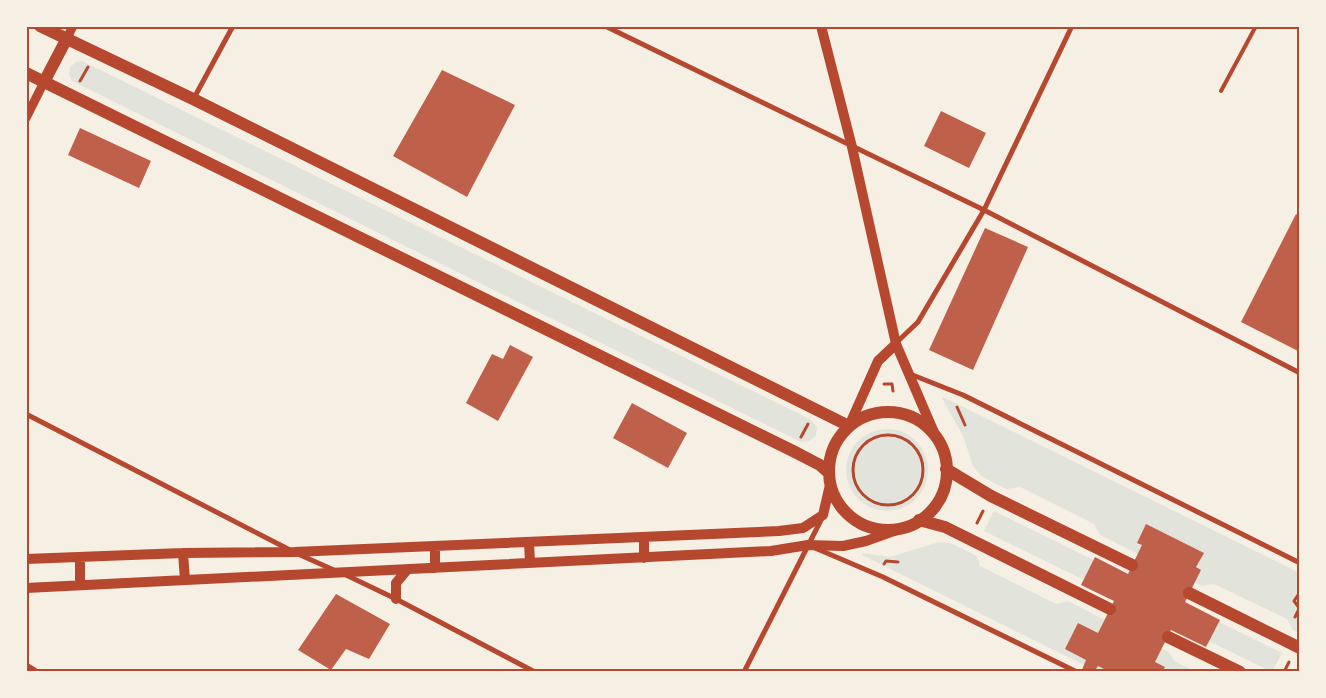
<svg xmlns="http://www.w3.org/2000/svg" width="1326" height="698" font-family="Poppins,sans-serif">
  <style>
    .green { fill: #e2e4dc }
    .building { fill: #bf614a }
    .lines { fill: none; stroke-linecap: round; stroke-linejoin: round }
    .path { stroke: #b5482f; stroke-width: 3 }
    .service { stroke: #b5482f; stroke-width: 4 }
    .minor { stroke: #b5482f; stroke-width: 5 }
    .tertiary { stroke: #b5482f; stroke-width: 9 }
    .secondary { stroke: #b5482f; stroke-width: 10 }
    .primary { stroke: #b5482f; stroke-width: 12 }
    .neatline { fill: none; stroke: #b5482f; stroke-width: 2 }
  </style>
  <rect width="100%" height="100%" fill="#f6efe4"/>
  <!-- green -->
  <path class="green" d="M82,61L810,419L817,427L816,436L809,441L801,442L72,81L69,74L70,67L76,62Z
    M943,397L1300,573V633L1293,630L1287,619L1214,584L1201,586L1100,535L1094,524L1020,487L1006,489L981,476L973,466L963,436L942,398Z
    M846 470a41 41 0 1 1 82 0a41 41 0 1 1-82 0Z
    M994,511L1282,653L1272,672L984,531Z
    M939,542L950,543L977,556L980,566L1056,604L1068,601L1169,652L1174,661L1196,672H1098L862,555L863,553L890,557Z"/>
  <!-- building -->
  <path class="building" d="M442,70L515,105L467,197L393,156Z
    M941,111L986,133L969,168L924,146Z
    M80,128L151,161L139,188L68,155Z
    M1296,214L1300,216V352L1241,322Z
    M985,228L1028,247L973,370L929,350Z
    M510,345L533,357L498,421L466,403L492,354L503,359Z
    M632,403L687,433L668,468L613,438Z
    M1146,524L1204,553L1196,567L1201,570L1185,602L1220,620L1206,647L1171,630L1155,662L1165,667L1162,672H1110L1098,666L1094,672H1081L1086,660L1065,649L1078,623L1098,633L1114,601L1081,585L1095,557L1128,574L1142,545L1137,543Z
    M336,594L390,624L369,659L346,649L331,670L298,650Z"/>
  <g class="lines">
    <!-- path -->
    <path class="path" d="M80,81L88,67
      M884,384H892L893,391
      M957,407L965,425
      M853 470a35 35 0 1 1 70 0a35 35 0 1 1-70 0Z
      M801,437L808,424
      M977,523L983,511
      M884,564L886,561L898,562
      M1300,592L1294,601L1300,609
      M1295,617L1299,609
      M1284,672L1289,662"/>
    <!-- service -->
    <path class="service" d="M1221,91L1256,26"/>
    <!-- minor -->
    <path class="minor" d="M605,26L984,210L1300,373
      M194,98L233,26
      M896,343L918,322L984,210L1072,26
      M910,374L963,395L1300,563
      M26,414L290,550
      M815,548L883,577L1077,672
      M298,554L336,571
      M344,574L396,599L535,672
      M744,672L822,518"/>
    <!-- tertiary -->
    <path class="tertiary" d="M66,40L73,26
      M26,118L44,82
      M26,667L34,672"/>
    <!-- secondary -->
    <path class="secondary" d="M821,26L852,147L896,344L936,437
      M849,426L878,361L896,344
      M644,538V558
      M529,542L530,563
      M435,546V568
      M183,553L185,580
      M80,557V585
      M26,559L183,553L294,552L779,531L803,528L823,515L830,485
      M26,588L771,551L808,545L843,546L866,541L905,527
      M396,599V583L407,570"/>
    <!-- primary -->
    <path class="primary" d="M40,26L193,99L849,426
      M26,73L793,451L820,465L829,473
      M44,82L66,40
      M829 471a59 59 0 1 1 118 0a59 59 0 1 1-118 0Z
      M946,469L991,496L1132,565
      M919,520L945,527L1110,609
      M1189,593L1300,648
      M1168,637L1240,672"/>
  </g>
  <!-- border -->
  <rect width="1326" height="698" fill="none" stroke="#f6efe4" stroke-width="55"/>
  <rect x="28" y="28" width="1270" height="642" class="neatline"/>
</svg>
